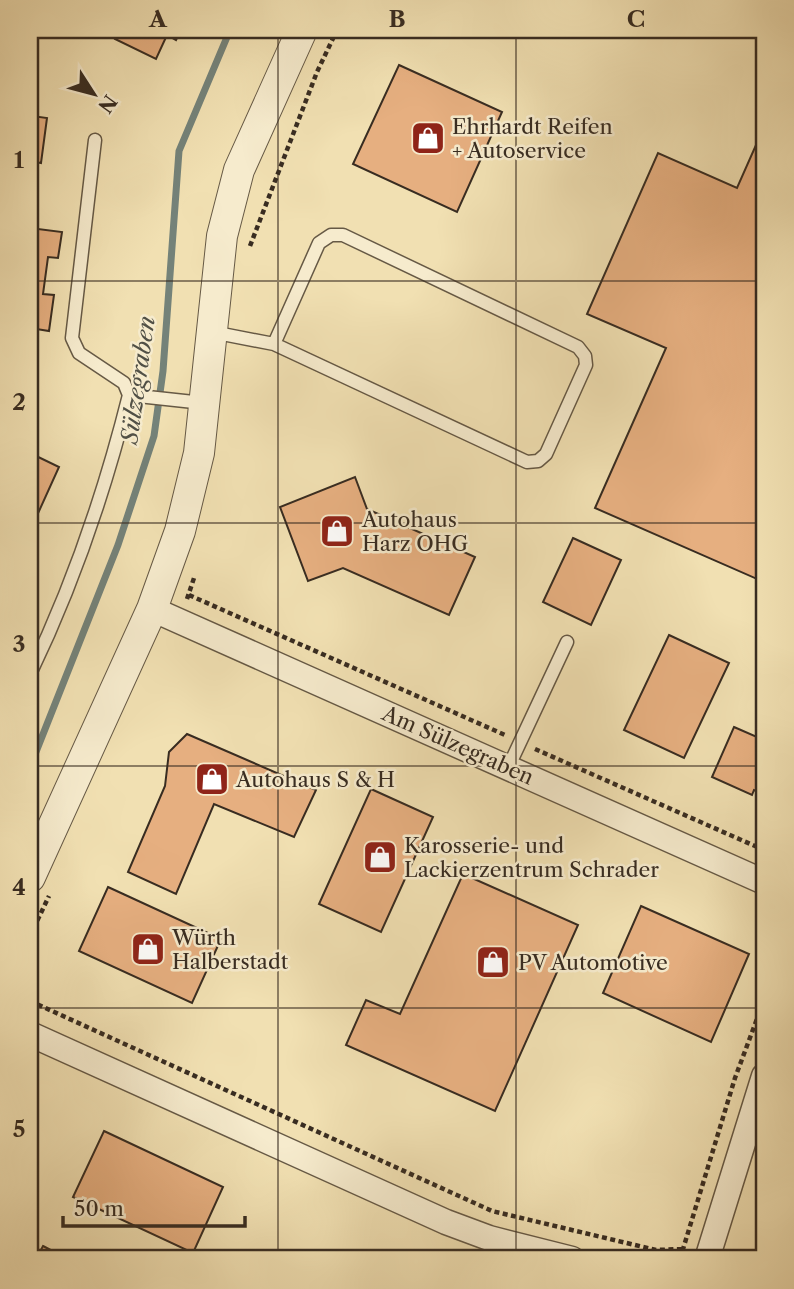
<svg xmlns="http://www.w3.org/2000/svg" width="794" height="1289" font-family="'Libre Caslon Text',serif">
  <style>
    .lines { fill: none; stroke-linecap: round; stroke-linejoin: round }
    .stream { stroke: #748279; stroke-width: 7 }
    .building { fill: #e6af80; stroke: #382c21; stroke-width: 2 }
    .service-casing { stroke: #665945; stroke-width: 15 }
    .minor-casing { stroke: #665945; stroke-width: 27 }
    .tertiary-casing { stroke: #665945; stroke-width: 32 }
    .path { stroke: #382c21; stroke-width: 4.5; stroke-dasharray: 5 3.5; stroke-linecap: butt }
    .service { stroke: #f6ebcd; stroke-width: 12 }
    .minor { stroke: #f6ebcd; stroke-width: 24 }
    .tertiary { stroke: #f6ebcd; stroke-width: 30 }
    .grid { fill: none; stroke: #382c21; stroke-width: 2; stroke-opacity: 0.55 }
    .labels { text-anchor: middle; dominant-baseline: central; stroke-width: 5; stroke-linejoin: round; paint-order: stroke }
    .poi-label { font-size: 21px; fill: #382c21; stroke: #f6ebcd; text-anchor: start }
    .street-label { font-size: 21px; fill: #382c21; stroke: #f6ebcd }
    .water-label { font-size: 23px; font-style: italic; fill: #515046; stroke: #f6ebcd }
    .neatline { fill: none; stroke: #382c21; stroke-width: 2.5 }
    .grid-label { font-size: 23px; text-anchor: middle; font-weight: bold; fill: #382c21 }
  </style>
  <rect width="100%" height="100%" fill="#f1e0b2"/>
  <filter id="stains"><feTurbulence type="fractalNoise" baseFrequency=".00286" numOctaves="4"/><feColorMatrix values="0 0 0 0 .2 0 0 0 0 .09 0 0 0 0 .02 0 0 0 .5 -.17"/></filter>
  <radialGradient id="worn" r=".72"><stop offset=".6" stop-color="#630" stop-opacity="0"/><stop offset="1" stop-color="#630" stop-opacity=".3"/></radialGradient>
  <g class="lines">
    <!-- stream -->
    <path class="stream" d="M30,767L118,545L154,436L163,371L179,151L230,30"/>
  </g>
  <!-- building -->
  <path class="building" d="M119,30H181L176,40L167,35L156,59L115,39Z
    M399,65L502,112L457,212L353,164Z
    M30,111L33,112L32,116L47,118L41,163L30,161Z
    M764,127V582L595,508L666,348L587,314L658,153L737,188Z
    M30,228L62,232L58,258L48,257L43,294L54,295L49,331L30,328Z
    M30,453L59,467L30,531Z
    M355,477L367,509L475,557L449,615L343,568L308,581L280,507Z
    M573,538L621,560L591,625L543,602Z
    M669,635L729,663L684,758L624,730Z
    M734,727L764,740V794L754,790L752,795L712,777Z
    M187,734L316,790L294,837L214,804L176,894L128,872L165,786L169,752Z
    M371,789L433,817L381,932L319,904Z
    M463,874L578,925L495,1111L346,1045L366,1000L400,1014Z
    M108,887L221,939L192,1003L79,951Z
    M641,906L749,954L711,1042L603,993Z
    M104,1131L223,1187L193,1253L73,1197Z
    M43,1246L68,1259H36Z"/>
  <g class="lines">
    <!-- service casing -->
    <g class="service-casing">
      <path id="service" d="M95,140L72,338L79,353L124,383L129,395
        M212,332L274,344L319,243L331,235H343L578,347L585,356L586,365L546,454L538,461L527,462L274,344
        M30,674C73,585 105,491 129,395L203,403
        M508,768L567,642"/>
    </g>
    <!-- minor casing -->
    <g class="minor-casing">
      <path id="minor" d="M152,609L764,882
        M30,1034L446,1222L489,1238L572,1259
        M707,1259L764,1076"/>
    </g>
    <!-- tertiary casing -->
    <g class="tertiary-casing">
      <path id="tertiary" d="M30,877L152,609L180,531L199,453L222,236L239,170L302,30"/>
    </g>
    <!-- path -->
    <path class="path" d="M250,246L317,72L337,30
      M189,595L505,735
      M187,599L194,578
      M535,749L764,850
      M30,936L49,896
      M30,1001L492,1211L656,1250L682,1249
      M680,1259L735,1078L764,1000"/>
    <!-- service -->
    <use href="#service" class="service"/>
    <!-- minor -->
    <use href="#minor" class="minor"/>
    <!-- tertiary -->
    <use href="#tertiary" class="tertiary"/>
  </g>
  <!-- grid -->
  <path class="grid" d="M278,30V1259M516,30V1259M30,281H764M30,523H764M30,766H764M30,1008H764"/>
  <!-- icons -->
  <defs>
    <g id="shop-square" transform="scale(1.75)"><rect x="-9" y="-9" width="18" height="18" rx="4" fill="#8f2418" stroke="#f6ebcd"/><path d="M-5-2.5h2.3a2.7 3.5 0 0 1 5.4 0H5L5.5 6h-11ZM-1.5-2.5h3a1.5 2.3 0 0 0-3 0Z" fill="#fff"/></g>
  </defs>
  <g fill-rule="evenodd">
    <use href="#shop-square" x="428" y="138"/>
    <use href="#shop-square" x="337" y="531"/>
    <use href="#shop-square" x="212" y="779"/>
    <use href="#shop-square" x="380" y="857"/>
    <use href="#shop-square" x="148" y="949"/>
    <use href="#shop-square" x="493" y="962"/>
  </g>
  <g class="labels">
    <!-- poi labels -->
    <g class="poi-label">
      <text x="452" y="126">Ehrhardt Reifen<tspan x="452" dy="24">+ Autoservice</tspan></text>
      <text x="362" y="519">Autohaus<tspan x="362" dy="24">Harz OHG</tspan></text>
      <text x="236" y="779">Autohaus S &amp; H</text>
      <text x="404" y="845">Karosserie- und<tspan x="404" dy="24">Lackierzentrum Schrader</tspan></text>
      <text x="172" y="937">Würth<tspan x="172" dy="24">Halberstadt</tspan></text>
      <text x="518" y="962">PV Automotive</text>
    </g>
    <!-- street labels -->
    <g class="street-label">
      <text transform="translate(458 745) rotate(24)">Am Sülzegraben</text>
    </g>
    <!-- water labels -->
    <g class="water-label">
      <text transform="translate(138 380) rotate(-82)">Sülzegraben</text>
    </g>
  </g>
  <!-- margin -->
  <rect width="794" height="1289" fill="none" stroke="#f1e0b2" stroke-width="77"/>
  <!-- north arrow -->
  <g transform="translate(94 94) rotate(126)" stroke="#f6ebcd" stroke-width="5" paint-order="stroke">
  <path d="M0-5L12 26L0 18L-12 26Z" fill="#382c21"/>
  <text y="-10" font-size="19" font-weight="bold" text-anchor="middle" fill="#382c21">N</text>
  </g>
  <!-- scale -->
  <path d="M63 1216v10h182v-10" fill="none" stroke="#382c21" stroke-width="3.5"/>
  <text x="74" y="1216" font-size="21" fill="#382c21" stroke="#f6ebcd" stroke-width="5" paint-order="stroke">50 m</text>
  <rect x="38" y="38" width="718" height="1212" class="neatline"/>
  <g class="grid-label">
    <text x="158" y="27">A</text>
    <text x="397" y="27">B</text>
    <text x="636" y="27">C</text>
    <text x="19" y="168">1</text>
    <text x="19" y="410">2</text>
    <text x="19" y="652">3</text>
    <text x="19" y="895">4</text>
    <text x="19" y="1137">5</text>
  </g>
  <rect width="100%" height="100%" filter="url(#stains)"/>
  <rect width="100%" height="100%" fill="url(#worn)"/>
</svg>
